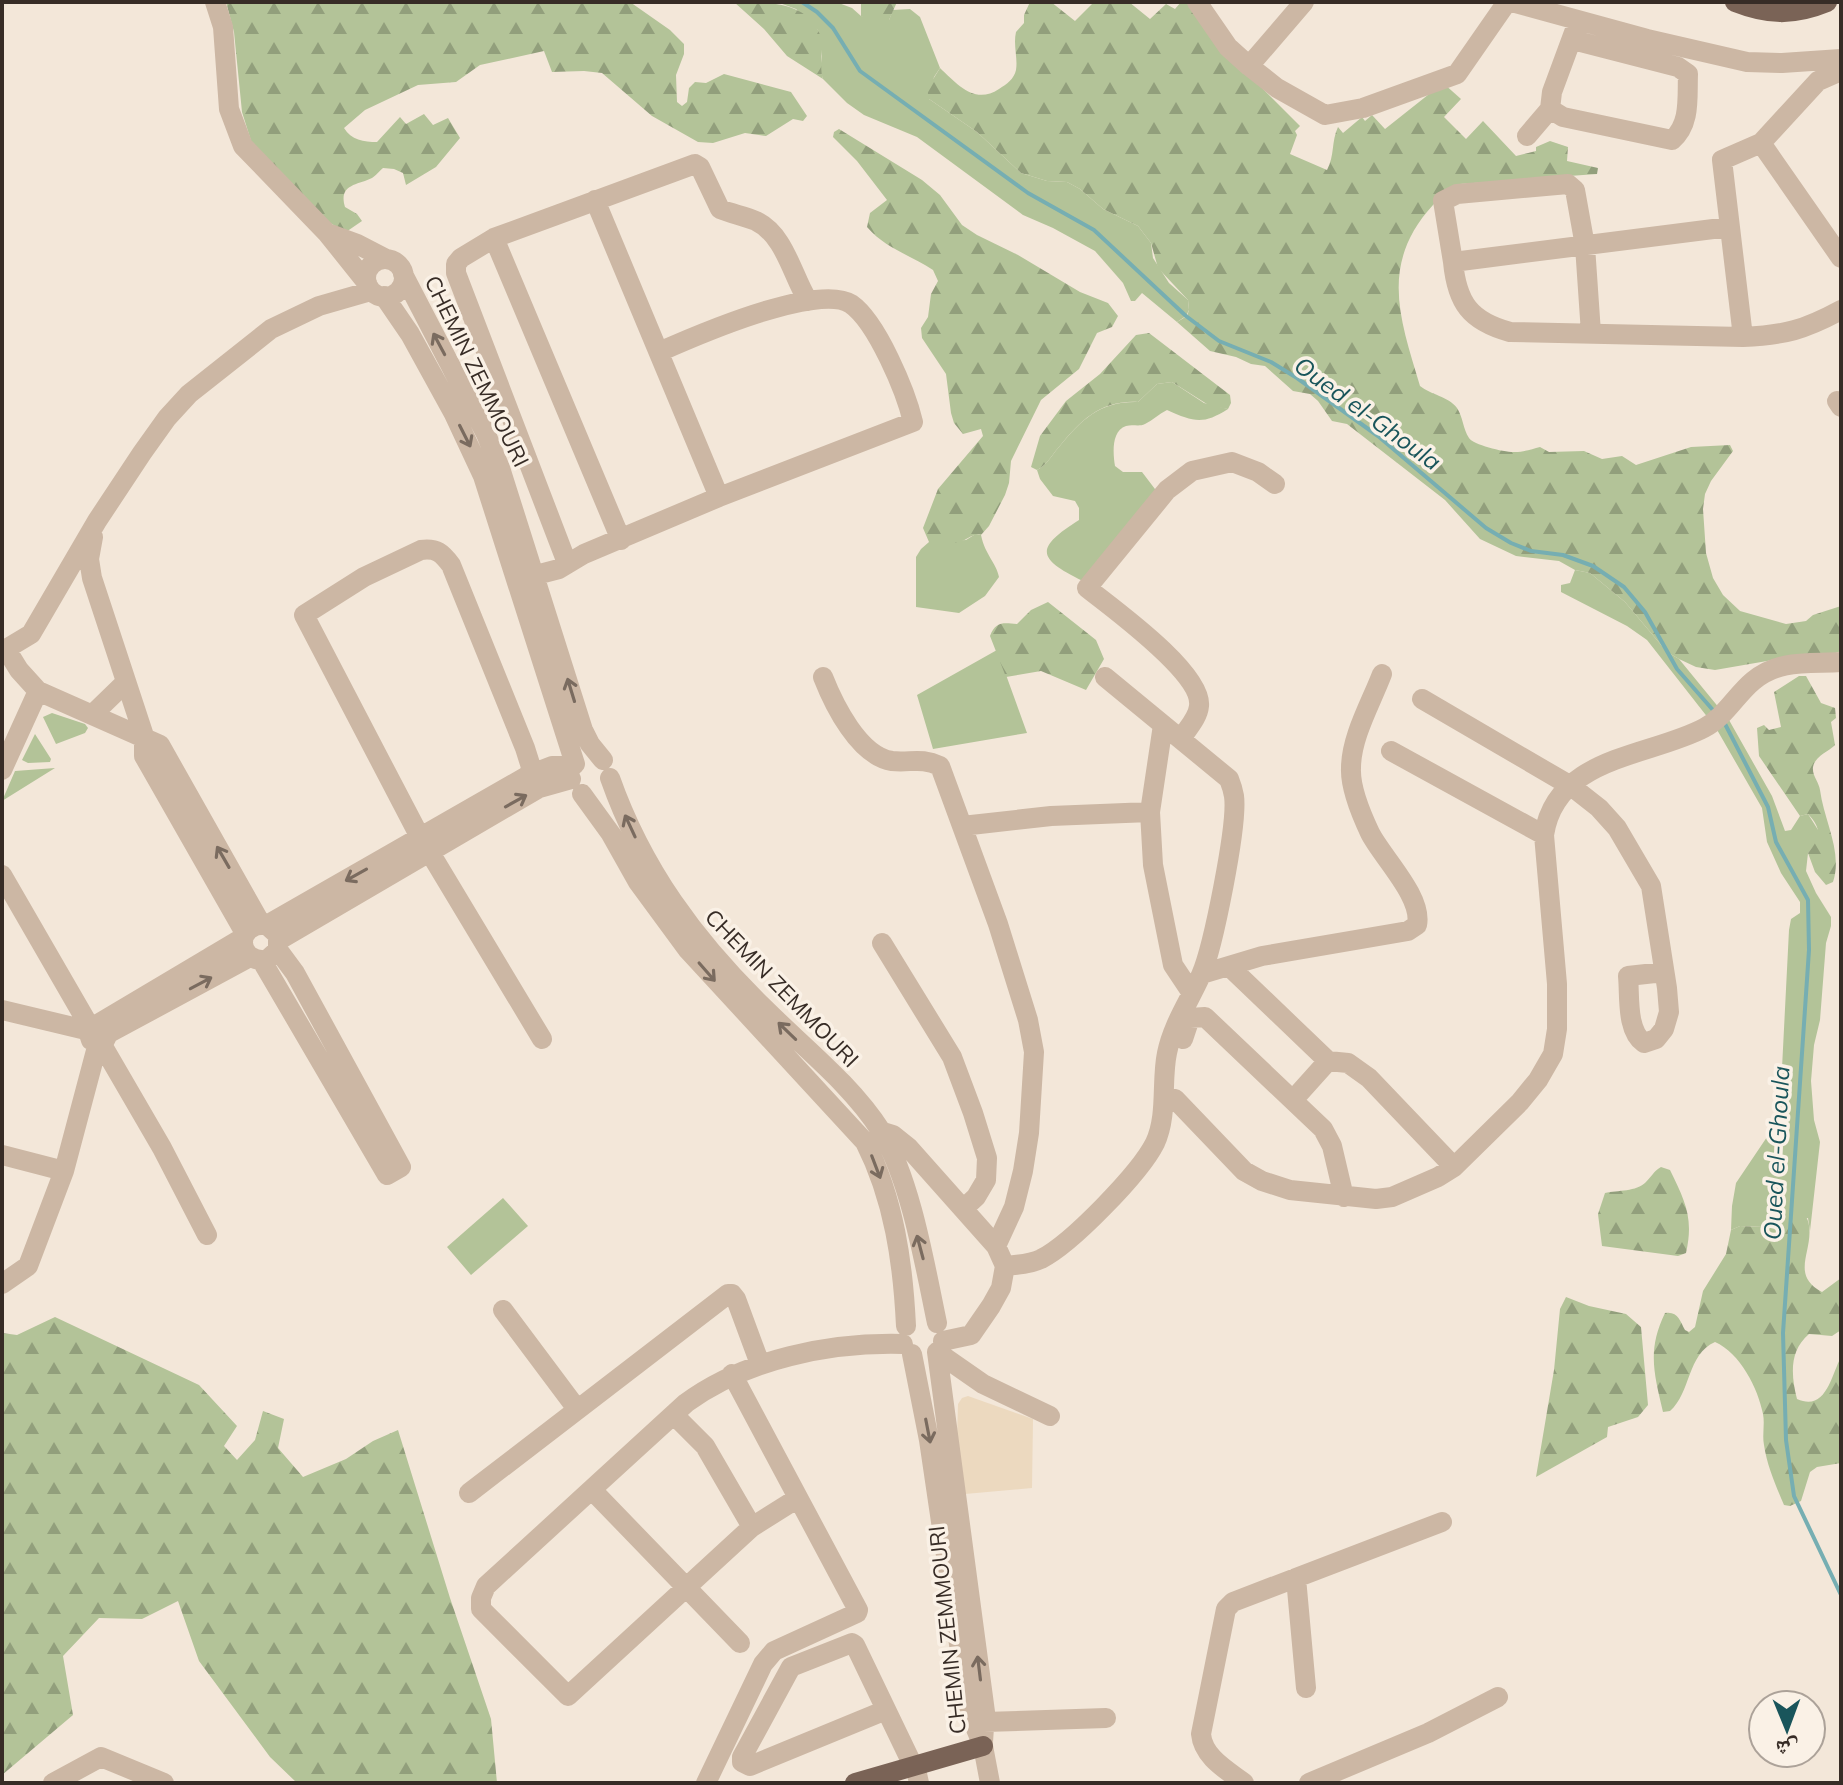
<svg xmlns="http://www.w3.org/2000/svg" width="1843" height="1785" font-family="Mulish,'Noto Naskh Arabic',sans-serif">
  <style>
    .grass { fill: #b3c398 }
    .forest { fill: url(#forest-firs) }
    .plaza { fill: #ecd9bf }
    .lines { fill: none; stroke-linecap: round; stroke-linejoin: round }
    .stream { stroke: #76aeb2; stroke-width: 4 }
    .minor { stroke: #ccb7a4; stroke-width: 20 }
    .major { stroke: #7a6356; stroke-width: 20 }
    .oneway { stroke: #7a6b5f }
    .labels { text-anchor: middle; dominant-baseline: central; stroke-width: 7; stroke-linejoin: round; paint-order: stroke }
    .street-label { font-size: 22px; fill: #372c26; stroke: #faf1e6 }
    .water-label { font-size: 24px; font-style: italic; fill: #19555b; stroke: #faf1e6 }
  </style>
  <defs>
    <pattern id="forest-firs" width="22" height="20" patternUnits="userSpaceOnUse" patternTransform="scale(2)"><rect width="22" height="20" fill="#b3c398"/><path d="M5 1l3.5 6h-7zM16 11l3.5 6h-7z" fill="#929f7c"/></pattern>
  </defs>
  <rect width="100%" height="100%" fill="#f3e7d9"/>
  <!-- grass -->
  <path class="grass" d="M777,2H836L852,8L861,16L889,20L893,10L910,9L920,17L940,68L934,77L929,99L977,132L1021,173L1047,181L1067,182L1080,189L1103,209L1138,226L1151,243L1153,258L1169,283L1188,300L1189,310L1186,316L1177,322L1142,293L1135,301H1131L1123,283L1095,251L1053,228L1023,215L917,137L864,115L847,103L823,79L820,70L822,56L818,30L796,9Z
    M1172,382L1204,403L1228,409C1203,425 1194,422 1167,410C1159,414 1153,420 1145,424C1139,427 1133,424 1126,426C1111,431 1113,454 1115,466L1123,472H1142L1158,493L1083,581C1036,558 1035,548 1079,520V508L1075,501L1053,496L1040,479L1037,470C1047,465 1051,456 1059,447C1082,419 1100,401 1138,402L1157,384Z
    M974,535H981C985,555 996,562 999,577L985,596L959,613L916,607V557L921,549L929,542L966,540Z
    M1575,570L1590,573L1625,602L1667,652L1679,659L1729,720L1772,796L1785,831L1791,830L1800,816L1808,814L1820,833L1818,841L1808,853L1806,871L1816,893L1831,917V926L1826,943L1820,1020L1814,1045L1811,1081L1814,1120L1820,1142L1810,1231L1808,1218L1764,1227L1740,1226L1731,1230L1732,1206L1736,1183L1769,1134L1781,1088L1789,930L1791,919L1800,913V902L1781,873L1767,842L1762,808L1716,728L1647,640L1627,626L1561,592V585L1570,583Z
    M997,650L1027,733L933,749L917,695Z
    M52,713L85,724L88,728L85,733L56,744L43,717Z
    M35,734L51,759L50,762L28,763L22,760Z
    M55,768L2,801L15,771Z
    M503,1198L528,1226L471,1275L447,1247Z"/>
  <!-- forest -->
  <path class="forest" d="M226,2H630L670,30L684,44V54L676,75L677,102L682,106L687,102L689,88L695,82L706,83L724,74L791,92L807,116L803,121L793,119L766,136L745,133L713,143L698,142L652,116L602,73L584,71L552,72L544,51L480,65L456,82L418,85L365,110L344,128C351,140 364,142 377,142L400,117L406,124L424,114L433,125L448,118L460,138L436,167L406,185L403,173L394,169L383,168C379,171 377,175 372,178C358,185 338,184 345,207L357,214L362,221L346,232L330,223L252,144L242,112L234,32Z
    M734,2C762,2 803,0 818,30C826,45 818,64 823,79L787,56L764,29Z
    M861,2H897L889,20L881,26L861,16Z
    M1030,2H1051L1075,21L1094,2H1129L1150,19L1166,4L1175,9L1181,2H1191L1240,66L1300,126L1295,131L1297,135L1290,154L1327,170C1335,155 1331,142 1338,127L1343,133L1362,117L1365,121L1372,115L1385,129L1443,83L1461,99L1444,117L1466,139L1483,121L1516,156L1536,151V147L1550,141L1568,147L1567,161L1598,168L1597,174L1460,184C1441,189 1445,192 1433,205C1379,264 1400,319 1420,386C1431,395 1448,396 1457,408C1463,417 1463,429 1469,438C1473,445 1507,453 1515,452C1524,452 1532,449 1540,447L1549,452L1584,451L1602,459L1622,456L1636,465L1691,447L1730,445L1733,451L1711,481L1705,494L1703,509L1706,553L1713,578L1723,595L1740,611L1786,624L1806,621L1813,615L1841,606V651L1833,654L1785,658L1715,670L1696,667L1679,659L1667,652L1625,602L1590,573L1575,570L1559,561L1516,556L1480,539L1445,500L1347,424L1332,421L1318,401L1310,394L1293,391L1265,366L1251,364L1236,357L1210,351L1177,322L1187,316L1189,310L1188,300L1158,268L1151,243L1138,226L1103,209L1080,189L1067,182L1047,181L1021,173L977,132L929,99L927,89L940,68C958,85 975,105 999,89C1007,84 1014,79 1016,70C1018,58 1013,45 1016,32L1024,23V15Z
    M839,129L922,180L940,195L962,225L977,235L1018,255L1080,292L1108,303L1118,316L1112,327L1097,333L1079,369L1041,400L1011,461L1009,483L1005,495L989,526L981,535C972,534 970,538 962,541C952,545 939,544 929,542L923,528L938,489L983,436L981,429L963,434L954,423L951,413L946,374L922,338L921,328L928,317L931,294L938,281L933,270C910,255 885,248 867,227L870,213L887,200L857,161L833,137L834,132Z
    M1149,333L1230,395L1231,403L1228,409L1210,406L1172,382L1157,384L1138,402C1101,400 1081,420 1059,447C1051,456 1047,465 1037,470L1031,467L1040,436L1066,401L1100,374L1136,335Z
    M1048,602L1096,640L1104,659L1086,690L1041,671L1006,677L990,636C996,621 1003,623 1017,624L1031,610Z
    M1799,676H1806L1821,703L1835,708L1836,718L1831,722L1835,745C1828,752 1815,756 1813,767C1812,776 1819,782 1820,790C1824,821 1843,852 1833,882L1826,885L1815,872L1808,853C1820,838 1823,830 1808,814L1800,816L1759,756L1757,728L1764,725L1769,730L1781,727L1774,692Z
    M1661,1167L1670,1170C1685,1201 1694,1218 1686,1253L1678,1256L1602,1246L1598,1214L1605,1193C1618,1190 1636,1192 1646,1182C1652,1176 1653,1172 1661,1167Z
    M1785,1204L1797,1205C1802,1210 1806,1215 1808,1221C1816,1249 1788,1274 1822,1292L1841,1278V1330L1832,1336L1809,1334C1789,1351 1791,1375 1797,1399C1826,1412 1831,1376 1841,1357V1463L1817,1467L1810,1472L1801,1501L1790,1506L1784,1505C1776,1486 1767,1466 1764,1445C1762,1435 1765,1424 1763,1414C1758,1388 1740,1353 1715,1342C1687,1354 1691,1393 1670,1411L1663,1412C1654,1373 1647,1350 1665,1313C1678,1311 1680,1321 1685,1330L1689,1332L1695,1327L1703,1291L1726,1254L1731,1230L1740,1226L1763,1227Z
    M1566,1297L1589,1306L1626,1314L1641,1327L1648,1405L1638,1417L1608,1427L1607,1437L1536,1477L1554,1370L1560,1309Z
    M55,1317L199,1385L237,1426L224,1446L237,1460L255,1440L263,1411L284,1419L278,1448L303,1477L346,1459L373,1441L398,1430L450,1598L491,1719L497,1783H297L270,1757L199,1661L178,1601L142,1619L99,1618L63,1656L73,1715L2,1775V1333L17,1335Z"/>
  <!-- plaza -->
  <path class="plaza" d="M968,1396L1033,1419L1032,1488L965,1494L957,1437L958,1404L962,1398Z"/>
  <g class="lines">
    <!-- stream -->
    <path class="stream" d="M802,2L817,12L833,28L860,71L1028,193L1094,230L1186,316L1219,341L1271,362L1297,378L1378,436L1486,528L1511,543L1531,551L1563,555L1593,566L1624,587L1645,612L1677,669L1712,709
      M1724,722L1768,807L1776,842L1808,900L1809,950L1783,1333L1786,1440L1794,1496L1841,1595"/>
    <!-- minor -->
    <path class="minor" d="M215,2L223,27L229,109L243,146L327,233L367,283
      M1197,2L1228,47L1249,66L1304,2
      M1512,2L1647,39L1747,62L1782,63L1841,59
      M1249,66L1277,88L1325,115L1363,108L1457,74L1507,2
      M1550,109L1563,117L1672,140C1691,124 1687,97 1688,74L1678,67L1573,40
      M1527,136L1550,109L1552,92L1576,27
      M1761,143L1841,258
      M595,200L719,497
      M1729,227L1453,262C1457,303 1470,321 1510,332L1743,337C1785,335 1804,330 1841,310
      M327,233L357,244L386,259
      M494,238L621,540
      M366 278a19 19 0 1 1 38 0a19 19 0 1 1-38 0Z
      M1453,262L1443,201L1457,194L1568,184L1575,190L1585,246L1591,333
      M403,274L486,434L500,468L583,730L590,744L603,760
      M384,296L410,334L454,414L483,476L575,764
      M1743,337L1722,160L1761,143L1818,81L1841,71
      M1837,401L1841,407
      M93,537L89,559L92,578L144,736V756L245,933
      M567,563L456,273V264L461,258L494,238L695,164L700,167L720,209C732,214 745,216 756,221C785,235 792,275 808,301
      M536,575L559,569L584,554L719,497L913,422C906,392 877,322 851,304C818,282 695,336 659,352
      M2,649H6L31,634L97,521L142,453L167,418L189,394L271,329L319,306L371,291
      M6,649L19,670L38,691L160,745L261,924
      M823,677C834,705 859,756 892,761C911,763 921,757 940,766L998,924L1028,1020L1034,1052L1029,1133L1023,1171L1014,1207L996,1246
      M1422,699L1571,786L1599,808L1617,828L1651,886L1667,988L1669,1012L1664,1029L1656,1039L1644,1043C1626,1030 1630,996 1628,976L1664,972
      M92,715L126,682
      M1163,725L1150,812L1153,865L1173,965L1191,992
      M1181,739C1187,729 1198,718 1199,706C1203,673 1112,608 1087,588L1167,490L1192,471L1232,462L1258,472L1275,484
      M1391,751L1544,835
      M2,770L38,691
      M610,778C642,869 695,941 764,1008C803,1047 851,1084 881,1131C911,1181 925,1266 937,1323
      M582,794L611,834L638,882L688,950L865,1142C894,1199 903,1263 906,1326
      M962,826L1051,816L1150,812
      M421,839L304,615L364,577L421,550C437,548 442,553 451,565L525,748L531,767L529,775
      M429,851L542,1039
      M2,875L91,1029
      M267,925L278,935V950L267,960C235,963 235,922 267,925L529,775L552,766H573
      M279,940L539,788L571,779
      M882,943L952,1057L973,1113L987,1158L986,1180L976,1197L963,1209
      M262,961L387,1175L401,1167L295,973L278,950
      M1234,971L1328,1061
      M1202,974L1262,956L1408,931L1417,925C1423,897 1382,857 1370,833C1361,814 1350,788 1351,768C1351,737 1371,703 1382,674
      M2,1010L90,1031
      M96,1025L244,937
      M111,1032L250,957
      M1183,1039L1190,1018L1205,1017L1323,1129L1332,1146L1344,1197
      M101,1043L162,1148L207,1235
      M1164,1098L1175,1099L1244,1171L1262,1181L1290,1190L1376,1199L1392,1197L1438,1177L1454,1167L1520,1102L1538,1080L1553,1054L1557,1029V984L1544,835C1556,756 1649,757 1704,728C1725,717 1736,695 1753,681C1779,659 1809,664 1841,662
      M1293,1100L1328,1061L1348,1063L1369,1078L1454,1167
      M880,1131L893,1135L908,1147L996,1246L1005,1266L1001,1288L991,1306L971,1335L943,1341
      M2,1155L64,1171
      M1005,1266C1017,1265 1030,1264 1041,1259C1071,1244 1140,1173 1155,1143C1168,1115 1161,1081 1167,1053C1173,1024 1189,1002 1201,975C1213,948 1238,824 1234,796C1233,790 1231,784 1229,779L1105,677
      M2,1284L28,1266L64,1171L98,1043L104,1042L107,1036L105,1028L99,1025L93,1026L89,1034L91,1040L98,1043
      M503,1310L577,1409
      M937,1352L985,1712L983,1742
      M937,1352L983,1384L1050,1416
      M912,1354L929,1440L969,1712L983,1746L990,1783
      M674,1415L705,1446L752,1527
      M593,1491L740,1643
      M469,1493L728,1294H732L736,1299L760,1364
      M798,1498L752,1527L568,1696L481,1609V1598L486,1586L686,1403C746,1359 830,1342 903,1344
      M1296,1578L1306,1688
      M886,1710L750,1766L742,1762V1757L791,1667L852,1643L855,1645L917,1774L919,1783
      M984,1722L1106,1718
      M53,1783L101,1757L164,1783
      M706,1783L763,1664L774,1651L857,1613L858,1610L732,1374
      M1244,1783C1227,1770 1203,1757 1201,1734L1226,1609L1233,1602L1442,1522
      M1309,1783L1428,1733L1498,1697"/>
    <!-- major -->
    <path class="major" d="M1735,2C1768,15 1793,16 1827,2
      M855,1783L983,1746"/>
  </g>
  <!-- one-way arrows -->
  <defs><path id="oneway-shaft" d="M-6 0H5M1.5-3L5.5 0L1.5 3" fill="none" stroke-width="1.6" stroke-linecap="round" stroke-linejoin="round" transform="scale(2)"/></defs>
  <g class="oneway">
    <use href="#oneway-shaft" transform="translate(439 344) rotate(-118)"/>
    <use href="#oneway-shaft" transform="translate(465 436) rotate(63)"/>
    <use href="#oneway-shaft" transform="translate(571 690) rotate(-107)"/>
    <use href="#oneway-shaft" transform="translate(516 801) rotate(-29)"/>
    <use href="#oneway-shaft" transform="translate(630 826) rotate(-115)"/>
    <use href="#oneway-shaft" transform="translate(223 857) rotate(-120)"/>
    <use href="#oneway-shaft" transform="translate(356 875) rotate(151)"/>
    <use href="#oneway-shaft" transform="translate(707 972) rotate(49)"/>
    <use href="#oneway-shaft" transform="translate(201 983) rotate(-28)"/>
    <use href="#oneway-shaft" transform="translate(787 1031) rotate(-136)"/>
    <use href="#oneway-shaft" transform="translate(876 1167) rotate(69)"/>
    <use href="#oneway-shaft" transform="translate(920 1247) rotate(-105)"/>
    <use href="#oneway-shaft" transform="translate(928 1431) rotate(79)"/>
    <use href="#oneway-shaft" transform="translate(979 1668) rotate(-97)"/>
  </g>
  <g class="labels">
    <!-- street labels -->
    <g class="street-label">
      <text transform="translate(477 371) rotate(64)">CHEMIN ZEMMOURI</text>
      <text transform="translate(782 988) rotate(46)">CHEMIN ZEMMOURI</text>
      <text transform="translate(947 1630) rotate(-96)">CHEMIN ZEMMOURI</text>
    </g>
    <!-- water labels -->
    <g class="water-label">
      <text transform="translate(1368 413) rotate(36)">Oued el-Ghoula</text>
      <text transform="translate(1776 1153) rotate(-87)">Oued el-Ghoula</text>
    </g>
  </g>
  <!-- border -->
  <rect width="1843" height="1785" fill="none" stroke="#372c26" stroke-width="8"/>
  <!-- north arrow -->
  <g transform="translate(1787 1729) rotate(179)"><circle r="38" fill="#faf1e6" stroke="#aca299" stroke-width="2"/>
  <path d="M0-6L14 30L0 20L-14 30Z" fill="#19555b"/>
  <text y="-12" font-size="22" font-weight="bold" text-anchor="middle" fill="#372c26">ش</text>
  </g>
</svg>
